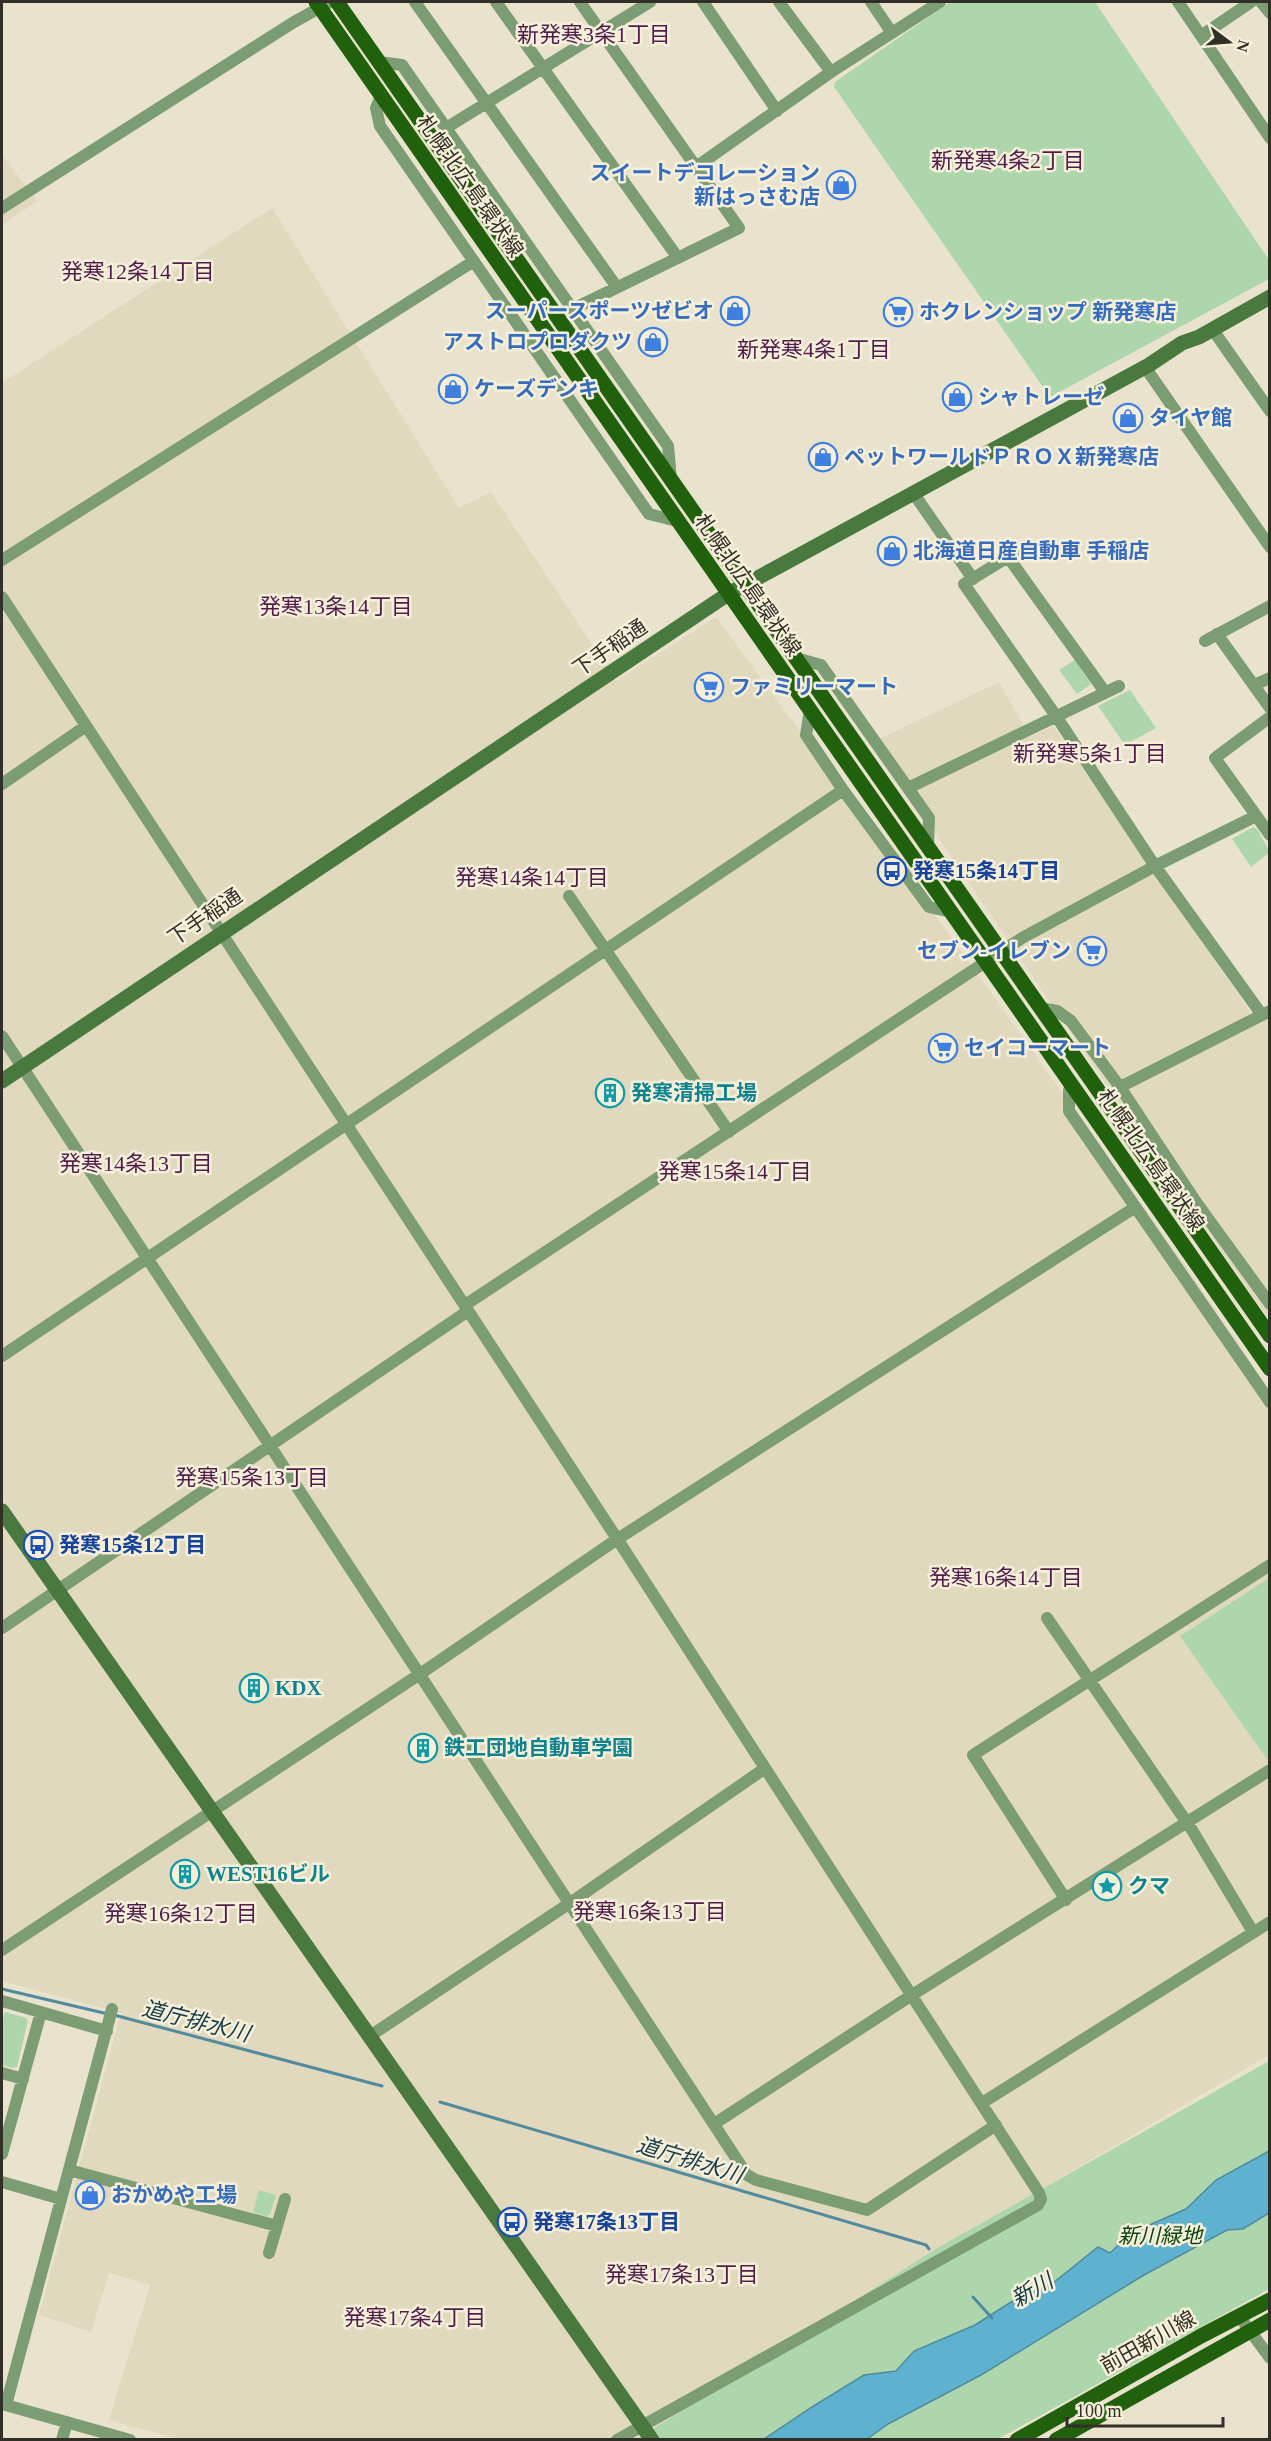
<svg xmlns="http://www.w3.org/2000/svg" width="1271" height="2441" font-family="'Times New Roman','Noto Sans JP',serif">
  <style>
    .built { fill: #e1d9bd }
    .green { fill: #aed6ad }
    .water { fill: #5eb2cf; stroke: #518b9d; stroke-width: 1.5 }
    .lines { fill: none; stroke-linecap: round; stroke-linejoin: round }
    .stream { stroke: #518b9d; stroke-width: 3 }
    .street { stroke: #7c9c74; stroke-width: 12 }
    .secondary { stroke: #49793e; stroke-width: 15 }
    .primary { stroke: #21600c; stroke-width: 15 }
    .labels { text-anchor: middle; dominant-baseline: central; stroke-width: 5; stroke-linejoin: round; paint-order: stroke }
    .shop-label { font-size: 21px; font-weight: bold; fill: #366cbe; stroke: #f6f0db; text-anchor: start }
    .street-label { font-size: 21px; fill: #322f27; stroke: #f6f0db }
    .transit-label { font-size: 21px; font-weight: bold; fill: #164399; stroke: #f6f0db; text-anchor: start }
    .culture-label { font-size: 21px; font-weight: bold; fill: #0d838f; stroke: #f6f0db; text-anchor: start }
    .park-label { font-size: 21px; font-style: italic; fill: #0c4412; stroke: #f6f0db }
    .neighbourhood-label { font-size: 22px; fill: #511d4a; stroke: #f6f0db }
    .water-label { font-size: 22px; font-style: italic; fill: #153c48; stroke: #f6f0db }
  </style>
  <rect width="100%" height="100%" fill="#e9e3ce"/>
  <!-- built -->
  <path class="built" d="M2,155L37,201L2,225Z
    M272,208L459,508L491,492L616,681L716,617L970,963L1189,1271L1269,1389V2055L1050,2184L646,2439H178L109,2420L150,2285L109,2273L91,2332L39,2315L121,2013L2,1981V383Z
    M999,682L1030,737L1053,726L1250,1011L1260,1024L1269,1018V1319L1157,1159L873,742Z"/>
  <!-- green -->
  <path class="green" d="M950,2H1095L1269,260V279L1050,397L834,87L835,82Z
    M1075,660L1091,684L1077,694L1059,670Z
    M1130,690L1156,728L1125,745L1098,706Z
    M1253,827L1257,829L1270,852L1251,867L1232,839Z
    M1269,1578L1270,1762H1269L1180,1636Z
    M5,2012L26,2018L28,2021L17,2067L12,2068L2,2065V2023Z
    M1269,2061V2289L998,2439L636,2440L939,2247Z
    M259,2190L276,2195L270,2214L266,2216L253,2212Z"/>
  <!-- water -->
  <path class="water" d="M1269,2151V2213L1243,2229L1227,2230L1144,2275L981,2375L888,2424L867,2439H764L812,2407L864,2375L896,2371L914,2351L975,2325L1011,2302L1053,2283L1098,2247L1110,2253L1131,2233L1186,2209L1216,2180Z"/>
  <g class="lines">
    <!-- stream -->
    <path class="stream" d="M2,1989L108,2014
      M114,2015L382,2086
      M440,2102L926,2245L929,2249
      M973,2297L992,2318"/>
    <!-- street -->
    <path class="street" d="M415,2L616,286
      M496,2L678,258
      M703,2L777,111
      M779,2L831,72
      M871,2L892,33
      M1178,2L1270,138
      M1261,2L1270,13
      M1201,36L1251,2
      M379,62L402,65L668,446L671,479
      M381,96L376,108L380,126L649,514L677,521
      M446,128L650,2
      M696,167L831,72L940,2
      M2,208L294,22L330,2
      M573,309L739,228L580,2
      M1213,330L1270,411
      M1145,367L1270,547
      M914,494L973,579
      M1026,546L964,584L1056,716L1155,866L1262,1015
      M1008,557L1105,692
      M2,560L474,261
      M2,597L627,1554L1039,2193L1041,2199L1038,2205L617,2440
      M1217,634L1270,708
      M1205,641L1270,606
      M796,658L821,665L929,818L928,847
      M1254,685L1270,678
      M810,710L806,735L843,790L929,907L951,912
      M1270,717L1215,758L1270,835
      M2,784L86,726
      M908,788L1119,686
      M569,896L729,1132
      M1041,1008L1057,1011L1071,1021L1120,1087L1196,1202L1270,1304
      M2,1036L747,2175L756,2180L867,2210L996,2125
      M1071,1082L1069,1091V1111L1270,1402
      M1120,1087L1270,1011
      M465,1305L1022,938L1155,866L1256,816
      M2,1356L843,790
      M1047,1618L1192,1830L1253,1932
      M2,1628L468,1311
      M1066,1900L973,1755L1270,1565
      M2,1950L420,1674L616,1540L1134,1208
      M2,2001L107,2031
      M370,2036L570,1903L764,1769
      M2,2073L23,2079
      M982,2103L1270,1922
      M714,2124L912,1995L1270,1770
      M2,2154L41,2012
      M69,2170L277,2226
      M2,2182L61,2199
      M269,2253L285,2199
      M1239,2316L1270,2358
      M2,2404L130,2440
      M6,2405L112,2009
      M62,2440L67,2422"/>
    <!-- secondary -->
    <path class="secondary" d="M2,1081L728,594L1149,365L1182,343L1199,337L1270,297
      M2,1511L652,2440"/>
    <!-- primary -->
    <path class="primary" d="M316,2L1270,1369
      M337,2L1270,1336
      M1017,2440L1201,2336L1270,2300
      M1056,2440L1270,2320"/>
  </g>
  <!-- icons -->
  <defs>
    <g id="shop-ring" transform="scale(1.5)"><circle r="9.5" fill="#f6f0db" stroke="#3f7fe0" stroke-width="1.5"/><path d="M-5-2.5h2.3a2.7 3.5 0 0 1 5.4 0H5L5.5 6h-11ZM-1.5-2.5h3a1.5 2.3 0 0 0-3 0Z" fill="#3f7fe0"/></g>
    <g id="supermarket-ring" transform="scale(1.5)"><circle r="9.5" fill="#f6f0db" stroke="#3f7fe0" stroke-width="1.5"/><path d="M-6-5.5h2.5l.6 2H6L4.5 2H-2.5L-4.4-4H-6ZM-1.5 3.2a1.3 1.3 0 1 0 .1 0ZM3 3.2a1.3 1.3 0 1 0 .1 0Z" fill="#3f7fe0"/></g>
    <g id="bus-ring" transform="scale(1.5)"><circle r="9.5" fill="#f6f0db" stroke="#1a4fb4" stroke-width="1.5"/><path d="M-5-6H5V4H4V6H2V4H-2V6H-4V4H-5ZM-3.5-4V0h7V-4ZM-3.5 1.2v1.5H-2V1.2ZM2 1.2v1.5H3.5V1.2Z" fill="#1a4fb4"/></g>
    <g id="building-ring" transform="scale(1.5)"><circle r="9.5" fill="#f6f0db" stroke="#0f9aa8" stroke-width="1.5"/><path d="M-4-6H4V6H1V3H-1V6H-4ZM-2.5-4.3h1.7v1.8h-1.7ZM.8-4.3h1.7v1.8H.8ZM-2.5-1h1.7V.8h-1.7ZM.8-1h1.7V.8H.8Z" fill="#0f9aa8"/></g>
    <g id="sight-ring" transform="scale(1.5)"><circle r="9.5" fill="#f6f0db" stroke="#0f9aa8" stroke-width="1.5"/><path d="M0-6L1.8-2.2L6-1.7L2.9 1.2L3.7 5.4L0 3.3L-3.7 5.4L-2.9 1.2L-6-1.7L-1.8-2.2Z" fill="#0f9aa8"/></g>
  </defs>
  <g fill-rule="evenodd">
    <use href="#shop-ring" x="841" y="185"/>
    <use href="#shop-ring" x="735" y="311"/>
    <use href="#supermarket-ring" x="898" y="312"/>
    <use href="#shop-ring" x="653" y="342"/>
    <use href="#shop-ring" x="453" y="389"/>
    <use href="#shop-ring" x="957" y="397"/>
    <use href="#shop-ring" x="1128" y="418"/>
    <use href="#shop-ring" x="823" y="457"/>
    <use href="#shop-ring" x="892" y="551"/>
    <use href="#supermarket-ring" x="709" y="687"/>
    <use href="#bus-ring" x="892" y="871"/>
    <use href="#supermarket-ring" x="1092" y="951"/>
    <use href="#supermarket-ring" x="943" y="1048"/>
    <use href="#building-ring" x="610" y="1093"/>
    <use href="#bus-ring" x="38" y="1545"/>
    <use href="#building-ring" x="254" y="1688"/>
    <use href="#building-ring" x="423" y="1748"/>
    <use href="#building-ring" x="185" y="1874"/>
    <use href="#sight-ring" x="1107" y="1886"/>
    <use href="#shop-ring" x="90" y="2195"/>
    <use href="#bus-ring" x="512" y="2222"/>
  </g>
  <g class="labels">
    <!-- shop labels -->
    <g class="shop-label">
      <text x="820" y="173" text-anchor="end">スイートデコレーション<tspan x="820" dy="24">新はっさむ店</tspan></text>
      <text x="714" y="311" text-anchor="end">スーパースポーツゼビオ</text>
      <text x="919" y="312">ホクレンショップ 新発寒店</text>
      <text x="632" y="342" text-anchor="end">アストロプロダクツ</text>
      <text x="474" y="389">ケーズデンキ</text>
      <text x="978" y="397">シャトレーゼ</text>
      <text x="1149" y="418">タイヤ館</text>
      <text x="844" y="457">ペットワールドＰＲＯＸ新発寒店</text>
      <text x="913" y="551">北海道日産自動車 手稲店</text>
      <text x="730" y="687">ファミリーマート</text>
      <text x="1071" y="951" text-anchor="end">セブン-イレブン</text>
      <text x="964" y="1048">セイコーマート</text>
      <text x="111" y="2195">おかめや工場</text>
    </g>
    <!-- street labels -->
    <g class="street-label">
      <text transform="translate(470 186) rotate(55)">札幌北広島環状線</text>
      <text transform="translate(748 585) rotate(55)">札幌北広島環状線</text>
      <text transform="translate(610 648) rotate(-34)">下手稲通</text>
      <text transform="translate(205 917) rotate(-34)">下手稲通</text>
      <text transform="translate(1151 1160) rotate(55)">札幌北広島環状線</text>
      <text transform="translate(1148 2342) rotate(-29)">前田新川線</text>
    </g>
    <!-- transit labels -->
    <g class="transit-label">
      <text x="913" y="871">発寒15条14丁目</text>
      <text x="59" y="1545">発寒15条12丁目</text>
      <text x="533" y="2222">発寒17条13丁目</text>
    </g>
    <!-- culture labels -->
    <g class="culture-label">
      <text x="631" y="1093">発寒清掃工場</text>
      <text x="275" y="1688">KDX</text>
      <text x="444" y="1748">鉄工団地自動車学園</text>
      <text x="206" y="1874">WEST16ビル</text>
      <text x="1128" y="1886">クマ</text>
    </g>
    <!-- park labels -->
    <g class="park-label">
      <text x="1160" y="2236">新川緑地</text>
    </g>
    <!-- neighbourhood labels -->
    <g class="neighbourhood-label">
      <text x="594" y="34">新発寒3条1丁目</text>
      <text x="1008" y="160">新発寒4条2丁目</text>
      <text x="138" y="271">発寒12条14丁目</text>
      <text x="814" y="349">新発寒4条1丁目</text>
      <text x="336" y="606">発寒13条14丁目</text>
      <text x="1090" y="753">新発寒5条1丁目</text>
      <text x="532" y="877">発寒14条14丁目</text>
      <text x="136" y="1163">発寒14条13丁目</text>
      <text x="735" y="1171">発寒15条14丁目</text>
      <text x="252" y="1477">発寒15条13丁目</text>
      <text x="1006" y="1577">発寒16条14丁目</text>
      <text x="650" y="1911">発寒16条13丁目</text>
      <text x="181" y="1913">発寒16条12丁目</text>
      <text x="682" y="2274">発寒17条13丁目</text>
      <text x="415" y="2317">発寒17条4丁目</text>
    </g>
    <!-- water labels -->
    <g class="water-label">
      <text transform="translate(196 2021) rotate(14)">道庁排水川</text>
      <text transform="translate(690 2160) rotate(17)">道庁排水川</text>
      <text transform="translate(1032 2290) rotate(-30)">新川</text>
    </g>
  </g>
  <!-- border -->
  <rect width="1271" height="2441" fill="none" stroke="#322f27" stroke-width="6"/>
  <!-- north arrow -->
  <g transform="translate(1229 42) rotate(106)" stroke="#f6f0db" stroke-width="4.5" paint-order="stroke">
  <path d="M0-4.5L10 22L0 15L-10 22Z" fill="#322f27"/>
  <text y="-9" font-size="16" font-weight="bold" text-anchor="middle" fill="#322f27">N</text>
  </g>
  <!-- scale -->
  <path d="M1067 2417v9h156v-9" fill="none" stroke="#322f27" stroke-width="3"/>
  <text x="1076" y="2417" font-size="18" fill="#322f27" stroke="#f6f0db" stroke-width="4.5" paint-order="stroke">100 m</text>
</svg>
